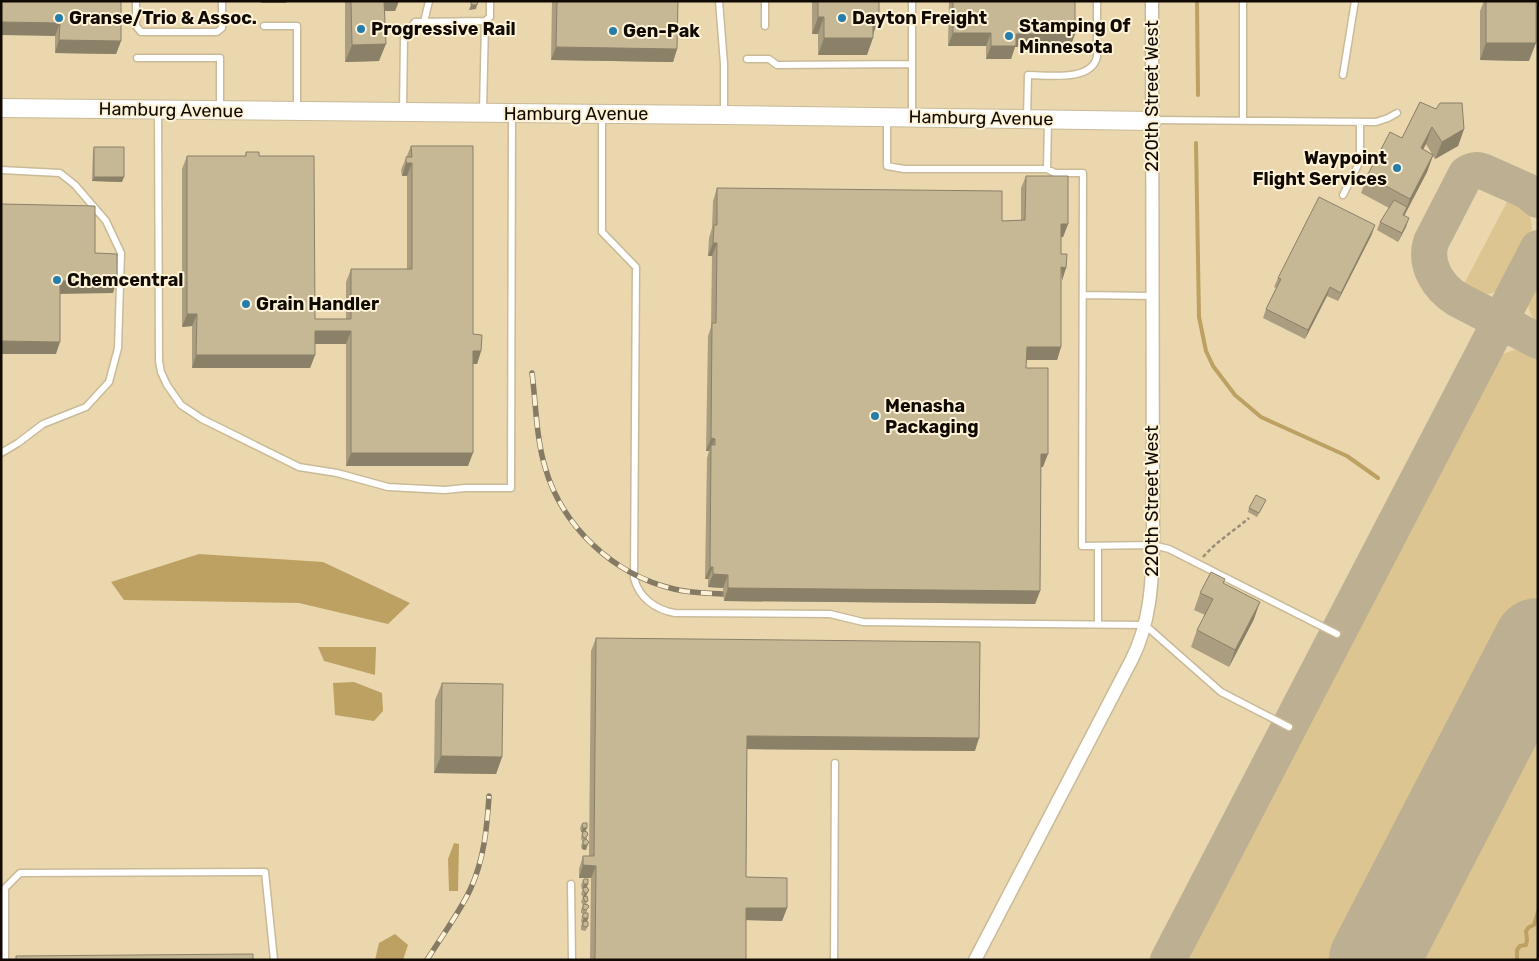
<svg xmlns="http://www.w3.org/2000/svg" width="1539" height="961" font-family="Rubik,sans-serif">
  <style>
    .built { fill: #ead7ad }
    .green { fill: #dcc590 }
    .water { fill: #bca163 }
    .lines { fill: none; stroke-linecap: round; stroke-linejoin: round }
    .stream { stroke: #bca163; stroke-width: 4 }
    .taxiway { stroke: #bcaf92; stroke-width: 36 }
    .runway { stroke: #bcaf92; stroke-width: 90 }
    .lane-casing { stroke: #c9ba98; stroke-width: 9 }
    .street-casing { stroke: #c9ba98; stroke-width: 15 }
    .secondary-casing { stroke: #c9ba98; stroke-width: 20 }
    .path { stroke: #998d75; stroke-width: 2.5; stroke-dasharray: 4 2.5; stroke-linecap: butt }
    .lane { stroke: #fff; stroke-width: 6 }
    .street { stroke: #fff; stroke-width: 12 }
    .secondary { stroke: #fff; stroke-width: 18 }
    .rail-casing { stroke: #857a64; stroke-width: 5.5 }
    .rail { stroke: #fef2d6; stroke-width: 4; stroke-dasharray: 11; stroke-linecap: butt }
    .wall { fill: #aa9d80; fill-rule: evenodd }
    .shaded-wall { fill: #8b8068 }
    .building { fill: #c6b795; stroke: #8b8068 }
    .poi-dot { fill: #257dac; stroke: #fef2d6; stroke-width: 2 }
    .labels { text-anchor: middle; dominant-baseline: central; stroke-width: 4; stroke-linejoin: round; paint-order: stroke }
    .poi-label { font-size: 18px; font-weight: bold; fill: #100a02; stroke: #fef2d6; text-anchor: start }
    .street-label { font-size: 18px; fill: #100a02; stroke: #fef2d6 }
  </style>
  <rect width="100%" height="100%" fill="#f4e4c1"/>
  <!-- built -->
  <path class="built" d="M1,1H1538V960H1Z"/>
  <!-- green -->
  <path class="green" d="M1508,200L1516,201L1527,207L1530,215L1532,229L1498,291C1486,296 1472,298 1464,284Z
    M1538,274V324C1522,307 1528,292 1538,274Z
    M1514,350L1528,352L1538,357V593L1347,960H1182L1492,365L1503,354Z
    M1538,696V960H1400Z"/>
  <!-- water -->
  <path class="water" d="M199,554L323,562L410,603L388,624L299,603L124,600L111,582Z
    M318,647H376L375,675L324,661Z
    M354,682L382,693L383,711L374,721L335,715L333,683Z
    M454,843L459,844L458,891H449L448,859Z
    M395,934L408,945L403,960H375L379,943Z"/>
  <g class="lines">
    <!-- stream -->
    <path class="stream" d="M1197,1L1198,95
      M1196,143L1199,317L1206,351L1213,366L1235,395L1261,417L1347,456L1378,478
      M1517,960V950L1520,946L1526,945L1527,940L1526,931L1529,927L1534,925L1538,912"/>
    <!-- taxiway -->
    <path class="taxiway" d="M1538,200L1527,191L1482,171C1476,169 1472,170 1466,174L1431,242C1424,265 1438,287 1457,299L1538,341
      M1168,960L1538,248"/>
    <!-- runway -->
    <path class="runway" d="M1374,960L1538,643"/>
    <!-- lane casing -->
    <g class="lane-casing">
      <path id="lane" d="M136,1V26L141,32H217L222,28V1
        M719,1L724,64V114
        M912,1V64
        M485,21L490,17V1
        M424,22L429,1
        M264,26H297V110
        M765,26V1
        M137,58H220V109
        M747,59H769L777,65L912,64V116
        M1343,75L1355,1
        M158,110L159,361L161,372L167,385L181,405L202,419L299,467L337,473L388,487L445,490L465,488H511L512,115
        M403,111L404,37L415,22L485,21L483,111
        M602,115V232L636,267L634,578C639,598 656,610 675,613L830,614L863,622L1145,625L1221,692L1289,727
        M887,118V166L904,169H1047L1055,173H1083L1082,546L1153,545L1169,549L1337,634
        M1027,118L1028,75C1048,75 1091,82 1097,57V1
        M1153,120L1376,122L1388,118L1397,113
        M1243,120V1
        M1047,169L1048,120
        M1,170L60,173L75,185L106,221L121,253L118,348L109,382L86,407L43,424L18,443L1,453
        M1343,195L1359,163L1360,156V122
        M1083,295L1152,296
        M1098,623V546
        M571,884L572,960
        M5,960V888L20,873L265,872L274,960
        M834,960L835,763"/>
    </g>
    <!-- street casing -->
    <g class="street-casing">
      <path id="street" d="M975,960L1132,659C1150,623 1152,585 1153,545L1152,1"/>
    </g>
    <!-- secondary casing -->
    <g class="secondary-casing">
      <path id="secondary" d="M1,108L724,115L1152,121"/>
    </g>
    <!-- path -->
    <path class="path" d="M1203,557C1217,541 1234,531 1249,518"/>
    <!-- lane -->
    <use href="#lane" class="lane"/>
    <!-- street -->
    <use href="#street" class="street"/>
    <!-- secondary -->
    <use href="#secondary" class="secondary"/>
    <!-- rail casing -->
    <g class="rail-casing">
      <path id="rail" d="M532,373C536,404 536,437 545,467C562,527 614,575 674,589C690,593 707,593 723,594
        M427,960C441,937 458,915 470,890C484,860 487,828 489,796"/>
    </g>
    <!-- rail -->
    <use href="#rail" class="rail"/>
  </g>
  <!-- wall -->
  <path class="wall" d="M1,1L121,41L116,54L55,53V36Z
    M345,1H399L395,11H385L379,61L345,62Z
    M552,1H678L677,49L673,62L551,60Z
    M812,1H879L873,33L867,55H818V34H812Z
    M949,1H1075V34L1070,47H1015L1011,59H986V46H948Z
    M1484,1H1486L1529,61L1480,60V11Z
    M1420,102L1464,129L1458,146L1435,159L1433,156L1427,172L1404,215L1406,227L1398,242L1377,230L1380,222L1389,208L1361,193L1367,176L1402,138ZM1426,144L1432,154L1423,149Z
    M411,146L473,334L481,351L477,364H473L468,466H346V344H315V355L310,368H192V326L182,327V169L187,156H245L246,152L259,156L315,319H346V282L351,269H407V176H402L401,170Z
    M94,147L122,182L92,181L93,151Z
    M1026,176L1068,224L1063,237H1061V347L1057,360H1026V368L1043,467H1041L1040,591L1035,604L724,601L723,588L708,587V579H705L707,458L709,451H706L708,336L711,327L712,256H708L709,238L712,228L713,201L717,188L1002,221L1021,220V188Z
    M1372,234L1338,301L1327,296L1305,339L1263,318L1266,309L1276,288L1274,287L1278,278Z
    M1264,504L1257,517L1248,512L1249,508Z
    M1223,583L1254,619L1229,667L1191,647L1197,630L1205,615L1194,610L1200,593Z
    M596,638L975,751L747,749L746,877L787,908L782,921L746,920V960H590L591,878H579V869L583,856H589L591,651Z
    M442,683L502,757L496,774L434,773L435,700Z
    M582,824L586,831L587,840L589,842L586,850L582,849L581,846L583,841H582L581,838L582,833L584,832H581L580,828Z
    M583,881L589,890L586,896L587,911L586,913L588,918L587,921L588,926L586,930L585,931L581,930V926L582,923L581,921L583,914L581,913V910L583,905L581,902L583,897L581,894L583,889H582L581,885Z"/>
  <!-- shaded-wall -->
  <path class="shaded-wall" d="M261,1H287L286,3H261Z
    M381,1H399L395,11H378Z
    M471,5H477L476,9L469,10Z
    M818,17H824L818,34H812Z
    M873,17H879L873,35Z
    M1,22L60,23L55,36L1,35Z
    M953,33H991L986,46H948Z
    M1016,34H1075L1070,47H1015L1011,59H986L991,46Z
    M824,38H873L867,55H818Z
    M59,40L121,41L116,54L55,53Z
    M1486,43H1536L1529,61L1480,60Z
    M386,44L379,61L345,62L352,45Z
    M556,47L677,49L673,62L551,60Z
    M1432,127L1426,144L1415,165L1421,148Z
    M1464,129L1458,146L1435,159L1442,142Z
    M1433,155L1427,172L1400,224L1410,199Z
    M406,163H412L407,176H402Z
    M94,177H124L122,182L92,181Z
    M1409,218L1406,227L1398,242L1402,233Z
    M1061,224H1068L1063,237H1057Z
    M1375,225L1372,234L1338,301L1341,293Z
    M713,243H717L712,256H708Z
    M1061,267L1066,268L1062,281Z
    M117,280L113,293L56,294L60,281Z
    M1330,287L1327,296L1305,339L1308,330Z
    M187,314H197L192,326L182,327Z
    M315,331H351L346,344H310Z
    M1,341L60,342L56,354H1Z
    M1027,347H1061L1057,360H1022Z
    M473,351H481L477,364H468Z
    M196,355H315L310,368H192Z
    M711,438L715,439L711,448V445L709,451H706Z
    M351,453H473L468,466H346Z
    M1041,454H1048L1043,467H1037Z
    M710,567H713L708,579H705Z
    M713,574L728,575L723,588L708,587Z
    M728,588L1040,591L1035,604L724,601Z
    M1260,602L1254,619L1229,667L1235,650Z
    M747,736L979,738L975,751L742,749Z
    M441,756L502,757L496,774L434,773Z
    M583,828H587L585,832H581Z
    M583,845H587L586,850L582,849Z
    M583,865L596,866L591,878H579Z
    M584,884H588L586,889H582Z
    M589,890L587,894L585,897H583L585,893Z
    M746,908H787L782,921L742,920Z
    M584,918H588L587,922L582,923Z"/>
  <!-- building -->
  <path class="building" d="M1,1H121V41L59,40L60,23L1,22Z
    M351,1H384L386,44L352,45Z
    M471,1H478L477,5H471Z
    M557,1H678L677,49L556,47Z
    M818,1H879V17H873V38H824V17H818Z
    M953,1H1075V34H1016V46H991V33H953Z
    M1486,1H1536V43H1486Z
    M1420,102L1436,109L1440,103H1462L1464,129L1442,142L1432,127L1421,148L1433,155L1410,199L1367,176L1390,132L1402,138Z
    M411,146H473V334L482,335L481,351H473V453H351V331H315V355H196L197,314H187V156H246V152H259V156H314L315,319H351V269H412V163H406V157H412Z
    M94,147H124V177H94Z
    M1026,176H1068V224H1061V254H1067L1066,268L1061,267V347H1027L1026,368H1048V454H1041L1040,591L728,588V575L713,574V567H710L711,445H715V439L711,438L712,323H716L717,243H713L714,225H717V188L1002,191V221L1025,220Z
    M1319,197L1375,225L1341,293L1330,287L1308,330L1266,309L1281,279L1278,278Z
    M1394,200L1407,207L1403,215L1409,218L1402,233L1380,222Z
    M1,204L95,206V253L117,254V280L60,281V342L1,341Z
    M1256,495L1266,500L1259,513L1249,508Z
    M1211,572L1225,579L1223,583L1260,602L1235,650L1197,630L1213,599L1200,593Z
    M596,638L980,642L979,738L747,736L746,877L787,878V908H746V960H595L596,866L583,865V856H594Z
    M442,683L503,684L502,757L441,756Z
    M583,823H587V828H583L582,824Z
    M585,831L587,832L588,835L585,838L583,837L582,833Z
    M586,839L589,842L587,845H583V841Z
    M584,879H588V884H584L583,881Z
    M587,887L589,890L587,893H585L583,890V888Z
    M587,896L588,901L585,902L583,897Z
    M584,904L588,905L589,907L586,910L583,909V905Z
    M584,913H588V918H584L582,917Z
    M586,921L588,922V926L586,927L583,926V922Z
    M253,954V960H16V956Z"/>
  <!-- markers -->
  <g class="poi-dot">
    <circle cx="59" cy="18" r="5"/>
    <circle cx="842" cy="18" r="5"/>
    <circle cx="361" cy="29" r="5"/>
    <circle cx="613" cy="31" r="5"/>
    <circle cx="1009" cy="36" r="5"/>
    <circle cx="1397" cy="168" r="5"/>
    <circle cx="57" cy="280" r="5"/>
    <circle cx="246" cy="304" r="5"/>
    <circle cx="875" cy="416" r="5"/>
  </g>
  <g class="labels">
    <!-- poi labels -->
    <g class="poi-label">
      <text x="69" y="18">Granse/Trio &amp; Assoc.</text>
      <text x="852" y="18">Dayton Freight</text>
      <text x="1019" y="26">Stamping Of<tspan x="1019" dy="21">Minnesota</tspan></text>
      <text x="371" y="29">Progressive Rail</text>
      <text x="623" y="31">Gen-Pak</text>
      <text x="1387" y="158" text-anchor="end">Waypoint<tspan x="1387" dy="21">Flight Services</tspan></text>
      <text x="67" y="280">Chemcentral</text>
      <text x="256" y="304">Grain Handler</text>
      <text x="885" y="406">Menasha<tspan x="885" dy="21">Packaging</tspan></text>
    </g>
    <!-- street labels -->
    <g class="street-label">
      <text transform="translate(1152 96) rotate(-90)">220th Street West</text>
      <text transform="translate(171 110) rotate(1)">Hamburg Avenue</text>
      <text x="576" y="114">Hamburg Avenue</text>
      <text transform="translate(981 118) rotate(1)">Hamburg Avenue</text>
      <text transform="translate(1152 501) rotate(-90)">220th Street West</text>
    </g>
  </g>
  <!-- border -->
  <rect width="1539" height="961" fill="none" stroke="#100a02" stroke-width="5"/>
</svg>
